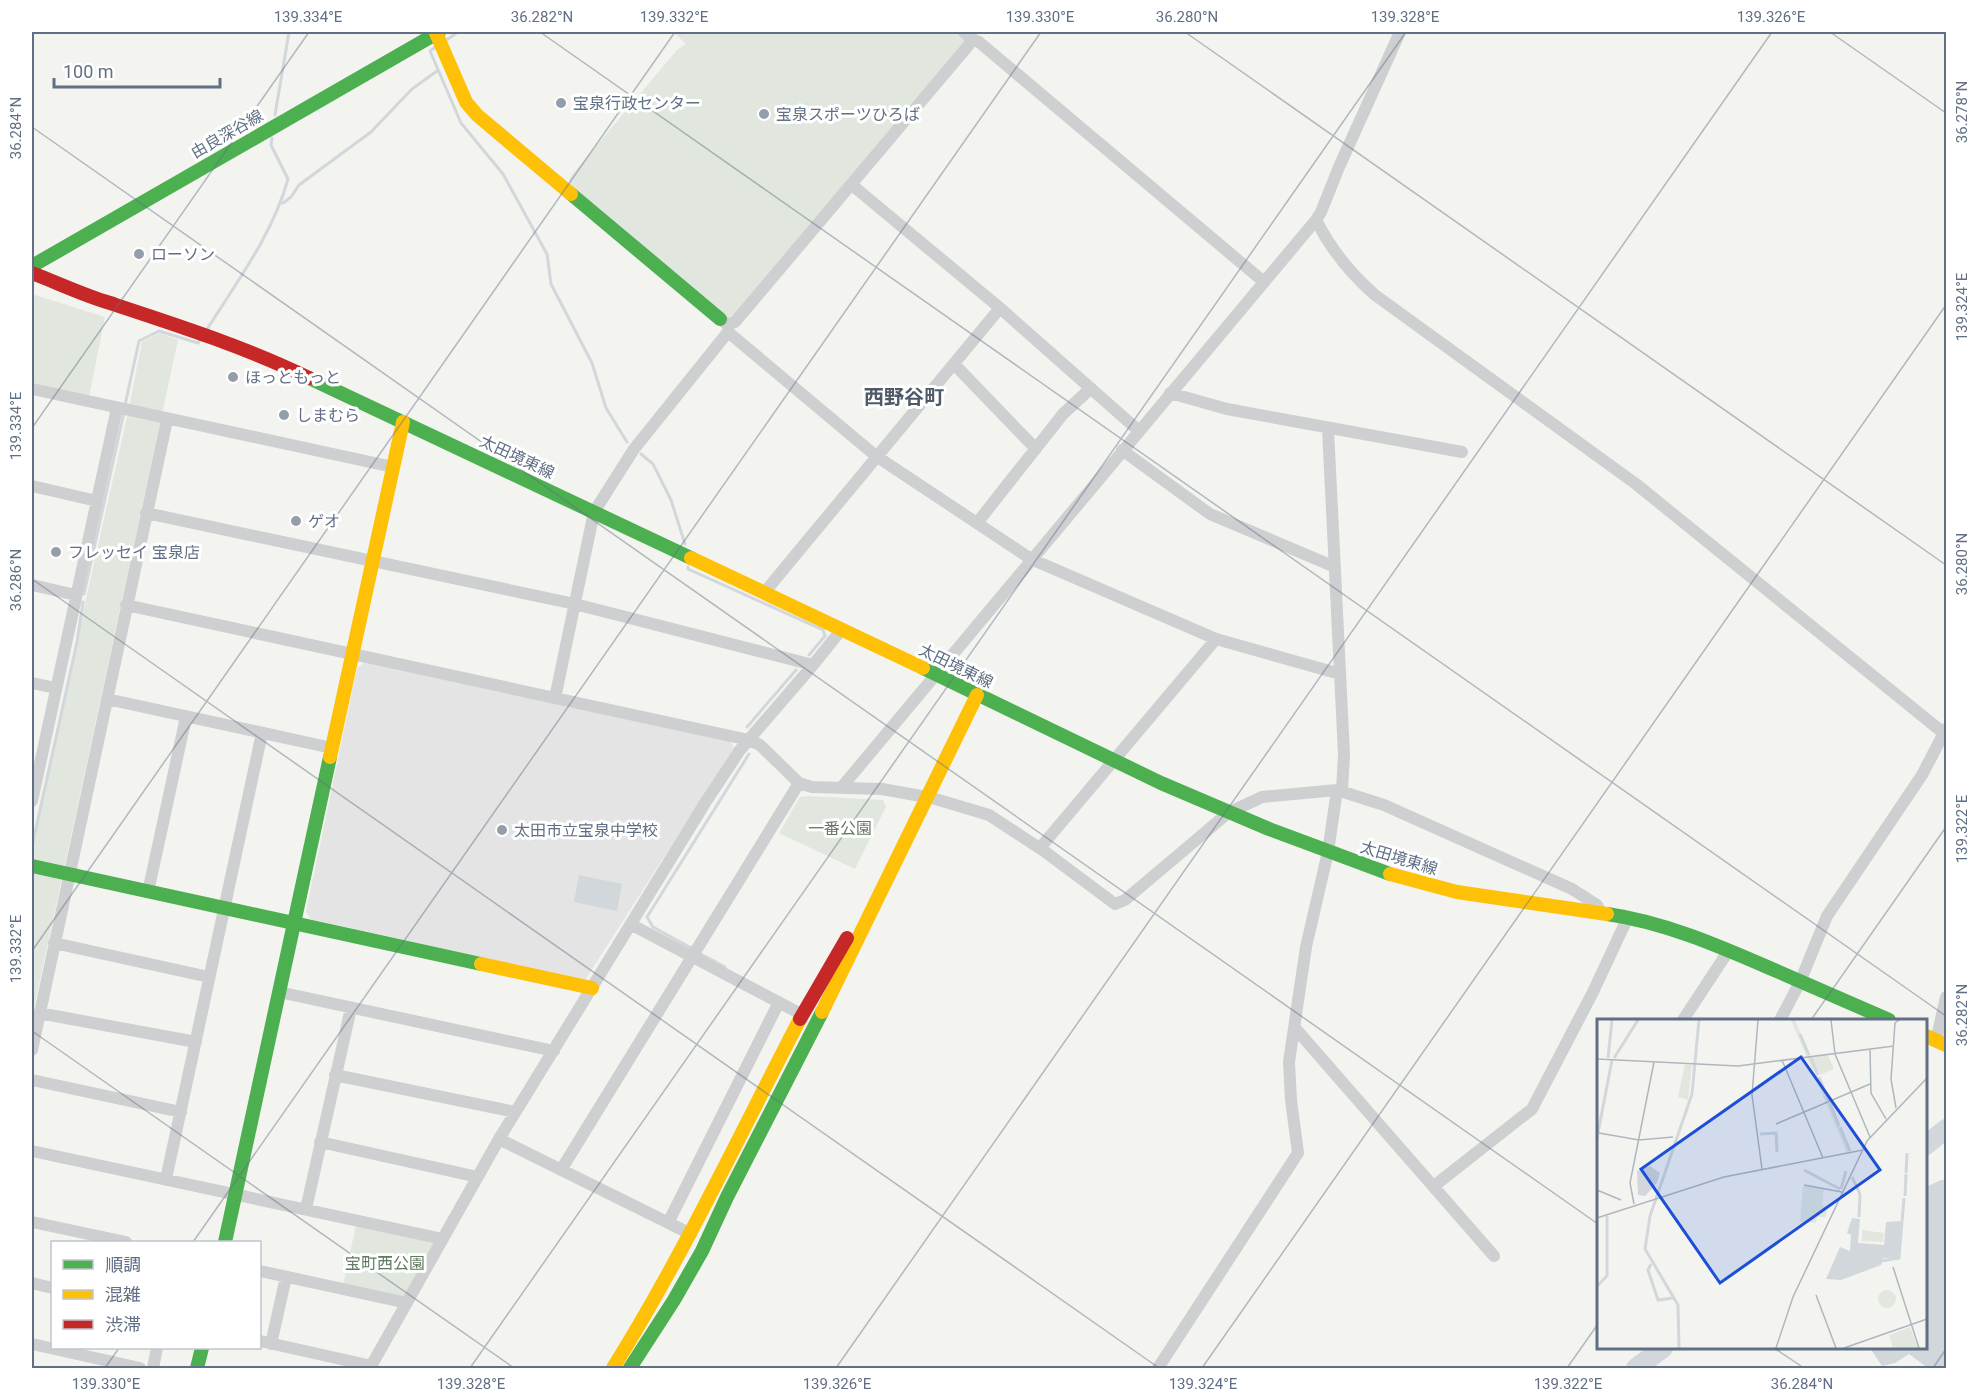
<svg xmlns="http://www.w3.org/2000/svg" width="1978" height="1400" font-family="Roboto,'Noto Sans JP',sans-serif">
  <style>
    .built { fill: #e3e4e3 }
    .green { fill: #e1e7de }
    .water { fill: #d1d7da }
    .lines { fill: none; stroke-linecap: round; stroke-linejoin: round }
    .stream { stroke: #d1d7da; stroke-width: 3 }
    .river { stroke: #d1d7da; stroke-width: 20 }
    .street { stroke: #cecfd0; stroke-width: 12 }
    .fast { stroke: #4caf50; stroke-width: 14 }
    .slow { stroke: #ffc107; stroke-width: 14 }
    .jam { stroke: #c62828; stroke-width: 14 }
    .ticks { fill: none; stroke: #606f84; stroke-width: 1.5; stroke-opacity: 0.45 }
    .poi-dot { fill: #939eaa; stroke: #fff; stroke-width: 2 }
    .labels { text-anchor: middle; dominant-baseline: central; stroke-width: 6; stroke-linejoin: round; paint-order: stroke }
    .poi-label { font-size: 16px; fill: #606f84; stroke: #fff; text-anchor: start }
    .street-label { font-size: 16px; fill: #606f84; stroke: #fff }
    .park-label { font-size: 16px; fill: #627a60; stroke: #fff }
    .quarter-label { font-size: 20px; font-weight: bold; fill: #4f5a68; stroke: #fff }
    .inset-river { fill: none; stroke: #d1d7da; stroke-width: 3 }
    .inset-road { fill: none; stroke: #afb7be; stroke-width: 1.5 }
    .view { fill: #1d4ed8; fill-opacity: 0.15; stroke: #1d4ed8; stroke-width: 3 }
    .inset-edge { fill: none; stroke: #606f84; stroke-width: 3 }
    .neatline { fill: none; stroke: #606f84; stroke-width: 2 }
    .ticks-label { font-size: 15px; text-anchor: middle; fill: #606f84 }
  </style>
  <rect width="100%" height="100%" fill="#f3f4f0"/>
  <!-- built -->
  <path class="built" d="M364,663L730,740L734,748L585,980L310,919L306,912L357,668Z"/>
  <!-- green -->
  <path class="green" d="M673,32H956L964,38V43L734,317H727L571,188L569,181L570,177L677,50L686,44Z
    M32,294L105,317L89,397L32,385Z
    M160,333L178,340L32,1017V838L127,417L142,342Z
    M808,796L883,800L886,807L855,869L779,833L800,797Z
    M357,1221L443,1239L407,1303L342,1289Z"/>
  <!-- water -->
  <path class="water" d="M579,875L622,884L617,911L574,902Z
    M1941,1180H1946V1368H1928L1909,1354L1895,1363L1882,1366L1870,1348H1926V1187Z"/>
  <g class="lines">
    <!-- stream -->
    <path class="stream" d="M445,41L458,32
      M437,46L430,51L461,123L503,174L547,254L551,284L592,363L606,408L627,442
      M275,115L289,32
      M283,203L291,197L299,185L371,132L412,89L437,71
      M206,331C236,283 273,234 288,179L271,145L272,138
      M125,405L139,341L159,331L198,343L201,339
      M641,454L653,464L671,500L685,544
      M688,567V569L823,630L825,636L809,655
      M84,594L124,412
      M747,727L796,670
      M32,847L77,642L83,602
      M693,949L653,927L647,917L749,754
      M699,953L725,967"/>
    <!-- river -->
    <path class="river" d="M1926,1145L1946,1129
      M1636,1368L1663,1348"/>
    <!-- street -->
    <path class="street" d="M972,39L979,42L1264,282
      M852,185L1000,308L1139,431
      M1316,220C1331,250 1350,273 1375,295L1636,484L1946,735
      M724,322L729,324L735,322L968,46L972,39L964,32
      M729,324L728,332L876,456L1031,559L1216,639L1340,674
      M954,364L1036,449
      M32,389L393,467
      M1170,393L1227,409L1462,452
      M1328,429L1344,754L1342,791
      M1122,450L1210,514L1335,567
      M32,486L97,501
      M146,513L575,604L813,665
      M977,523L1063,414L1091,388
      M32,585L76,595
      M764,593L1000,308
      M126,605L749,740L760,745L799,783L812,787L882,789L932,798L989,815L1044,851L1115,904L1125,900L1228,813L1262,797L1337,790L1384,805L1572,889L1597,905L1601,914
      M32,683L56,688
      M555,698L594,512L634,449L728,332
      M107,699L332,748
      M841,788L1316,220L1321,212L1339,167L1400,32
      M32,801L117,408
      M1040,848L1216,639
      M148,892L186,717
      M632,925L803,1015
      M54,943L209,977
      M279,992L554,1051
      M39,1013L196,1042
      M1683,1020L1729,950
      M1780,1020L1800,982L1827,916L1922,775L1946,729
      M1295,1028L1494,1256
      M1936,1041L1946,997
      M32,1050L167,420
      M335,1075L515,1112
      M32,1080L181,1112
      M499,1139L691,1234
      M320,1142L478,1177
      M32,1151L443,1239
      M561,1170L799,783
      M166,1179L262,733
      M1434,1186L1532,1109L1593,992L1628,917
      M306,1209L351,1008
      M32,1222L126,1242
      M668,1223L779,1002
      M260,1271L407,1303
      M32,1283L52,1288
      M260,1341L372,1366
      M32,1344L140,1368
      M271,1344L286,1277
      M153,1368L157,1348
      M370,1368L499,1139L705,803L740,750L813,665L842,629
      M1158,1368L1298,1153L1291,1100L1289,1062L1306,947L1328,852L1337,790"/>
    <!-- fast -->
    <path class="fast" d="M571,194L720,319
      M32,266L439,32
      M309,378L691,558
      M923,668L1161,783L1269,829L1390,874
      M32,866L481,964
      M1607,914C1664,922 1719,946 1772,969C1811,986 1850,1003 1889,1020
      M225,1242L330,757
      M197,1368L202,1348
      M630,1368L674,1300L702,1251L727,1197L822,1012"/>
    <!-- slow -->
    <path class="slow" d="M436,33L466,102L477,115L571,194
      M691,558L923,668
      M330,757L403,422
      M1390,874L1457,892L1607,914
      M481,964L592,988
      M822,1012L977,695
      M1926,1036L1946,1045
      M613,1368C683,1256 739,1136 800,1019"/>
    <!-- jam -->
    <path class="jam" d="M32,273C58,283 83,295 110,303C177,325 245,347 309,378
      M800,1019L847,938"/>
  </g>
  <!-- ticks -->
  <path class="ticks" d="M540,32L1946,1016M1185,32L1946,565M1830,32L1946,113M32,127L1598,1224M32,428L309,32M32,579L1159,1368M32,951L675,32M1811,1020L1946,827M32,1031L514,1368M193,1242L1041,32M1774,1348L1804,1368M105,1368L119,1348M470,1368L1406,32M836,1368L1772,32M1202,1368L1946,305M1567,1368L1598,1324M1933,1368L1946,1349"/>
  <!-- markers -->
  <g class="poi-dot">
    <circle cx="561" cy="103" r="6"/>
    <circle cx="764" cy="114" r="6"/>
    <circle cx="139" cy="254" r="6"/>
    <circle cx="233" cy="377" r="6"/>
    <circle cx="284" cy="415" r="6"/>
    <circle cx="296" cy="521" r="6"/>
    <circle cx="56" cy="552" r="6"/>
    <circle cx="502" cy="830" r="6"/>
  </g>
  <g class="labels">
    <!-- poi labels -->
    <g class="poi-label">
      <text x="573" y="103">宝泉行政センター</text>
      <text x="776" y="114">宝泉スポーツひろば</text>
      <text x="151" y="254">ローソン</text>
      <text x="245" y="377">ほっともっと</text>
      <text x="296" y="415">しまむら</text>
      <text x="308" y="521">ゲオ</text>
      <text x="68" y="552">フレッセイ 宝泉店</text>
      <text x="514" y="830">太田市立宝泉中学校</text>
    </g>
    <!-- street labels -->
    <g class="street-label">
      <text transform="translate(227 134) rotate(-30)">由良深谷線</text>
      <text transform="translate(517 457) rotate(25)">太田境東線</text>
      <text transform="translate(956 666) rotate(26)">太田境東線</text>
      <text transform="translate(1399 858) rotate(17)">太田境東線</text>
    </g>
    <!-- park labels -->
    <g class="park-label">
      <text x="840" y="828">一番公園</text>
      <text x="385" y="1263">宝町西公園</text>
    </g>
    <!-- quarter labels -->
    <g class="quarter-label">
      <text x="904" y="397">西野谷町</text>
    </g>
  </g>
  <!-- overview -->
  <g transform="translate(1597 1019)">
    <rect width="330" height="330" fill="#f3f4f0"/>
    <path d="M194,1H198L252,132L250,134ZM231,36L237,50L223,56L215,39ZM88,45L95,46L91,81L81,78ZM206,167L227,169L225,186L230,188L229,198H220L219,204L203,203ZM265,211L287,214L286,223L265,222ZM281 280a9 9 0 1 1 18 0a9 9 0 1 1-18 0ZM313,308L321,329H296L292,316Z" fill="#e1e7de"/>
    <path d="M53,147L63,154L60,164L48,177L41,176L40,152ZM255,199L263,200L261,224L287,226L289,203L305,202L302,239H286L284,246L244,261L229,260L243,228L253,232L254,216L250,214Z" fill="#d1d7da"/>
    <path class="inset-river" d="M203,15L212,36M11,39L15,1M17,39L41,1M214,39L221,56M222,58L232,82M233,84L242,107M243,108L253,132M163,115L179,114L180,133M0,119L15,41M207,151L243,170M309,154L310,134M255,158L263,175M244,170L249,152M308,177L309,155M262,198L263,175M284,242L302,239L307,179M54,245L51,251L61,281L76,279M0,267L10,257V197M82,329L81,286L48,230L53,197L95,75L102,1"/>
    <path class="inset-road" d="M161,1L155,76L165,150M234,1L238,35L273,118M273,31L274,74L289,100M0,40L141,47L297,27M185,41L226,139M299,89L294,60L298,4L302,1M179,105L273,65M2,114L42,121L76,118M207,166L245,173M0,171L24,181M37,185L33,164L57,43M0,199L127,158L266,131M296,248L322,329M219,276L239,329M179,329L196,278L270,122L330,59M247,329L330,300"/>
    <path class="view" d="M204,38L283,151L123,264L44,150Z"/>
    <rect width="330" height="330" class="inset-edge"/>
  </g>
  <!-- border -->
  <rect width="1978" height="1400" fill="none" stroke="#ffffff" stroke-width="66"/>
  <!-- legend -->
  <rect x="51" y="1241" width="210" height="108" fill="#ffffff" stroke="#bfc5ce" stroke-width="1.5"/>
  <rect x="63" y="1260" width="30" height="9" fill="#4caf50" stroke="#bfc5ce" stroke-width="1.5"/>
  <text x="105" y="1271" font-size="18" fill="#606f84">順調</text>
  <rect x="63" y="1290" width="30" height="9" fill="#ffc107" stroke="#bfc5ce" stroke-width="1.5"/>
  <text x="105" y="1301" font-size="18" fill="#606f84">混雑</text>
  <rect x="63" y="1320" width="30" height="9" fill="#c62828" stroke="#bfc5ce" stroke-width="1.5"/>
  <text x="105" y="1331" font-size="18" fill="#606f84">渋滞</text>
  <!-- scale -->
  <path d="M54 78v9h166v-9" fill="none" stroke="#606f84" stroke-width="3"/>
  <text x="63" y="78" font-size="18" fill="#606f84" stroke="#ffffff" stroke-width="4.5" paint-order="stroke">100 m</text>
  <rect x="33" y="33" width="1912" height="1334" class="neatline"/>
  <g class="ticks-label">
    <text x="308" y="22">139.334°E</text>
    <text x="542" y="22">36.282°N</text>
    <text x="674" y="22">139.332°E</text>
    <text x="1040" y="22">139.330°E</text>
    <text x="1187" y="22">36.280°N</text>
    <text x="1405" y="22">139.328°E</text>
    <text x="1771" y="22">139.326°E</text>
    <text transform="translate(1962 112) rotate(-90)" y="5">36.278°N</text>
    <text transform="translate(16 128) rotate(-90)" y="5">36.284°N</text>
    <text transform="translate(1962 307) rotate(-90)" y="5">139.324°E</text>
    <text transform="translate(16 426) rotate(-90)" y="5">139.334°E</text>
    <text transform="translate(1962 564) rotate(-90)" y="5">36.280°N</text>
    <text transform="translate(16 580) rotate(-90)" y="5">36.286°N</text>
    <text transform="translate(1962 829) rotate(-90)" y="5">139.322°E</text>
    <text transform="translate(16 949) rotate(-90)" y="5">139.332°E</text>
    <text transform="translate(1962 1015) rotate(-90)" y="5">36.282°N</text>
    <text x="106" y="1389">139.330°E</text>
    <text x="471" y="1389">139.328°E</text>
    <text x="837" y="1389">139.326°E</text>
    <text x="1203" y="1389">139.324°E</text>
    <text x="1568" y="1389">139.322°E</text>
    <text x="1802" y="1389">36.284°N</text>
  </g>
</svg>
